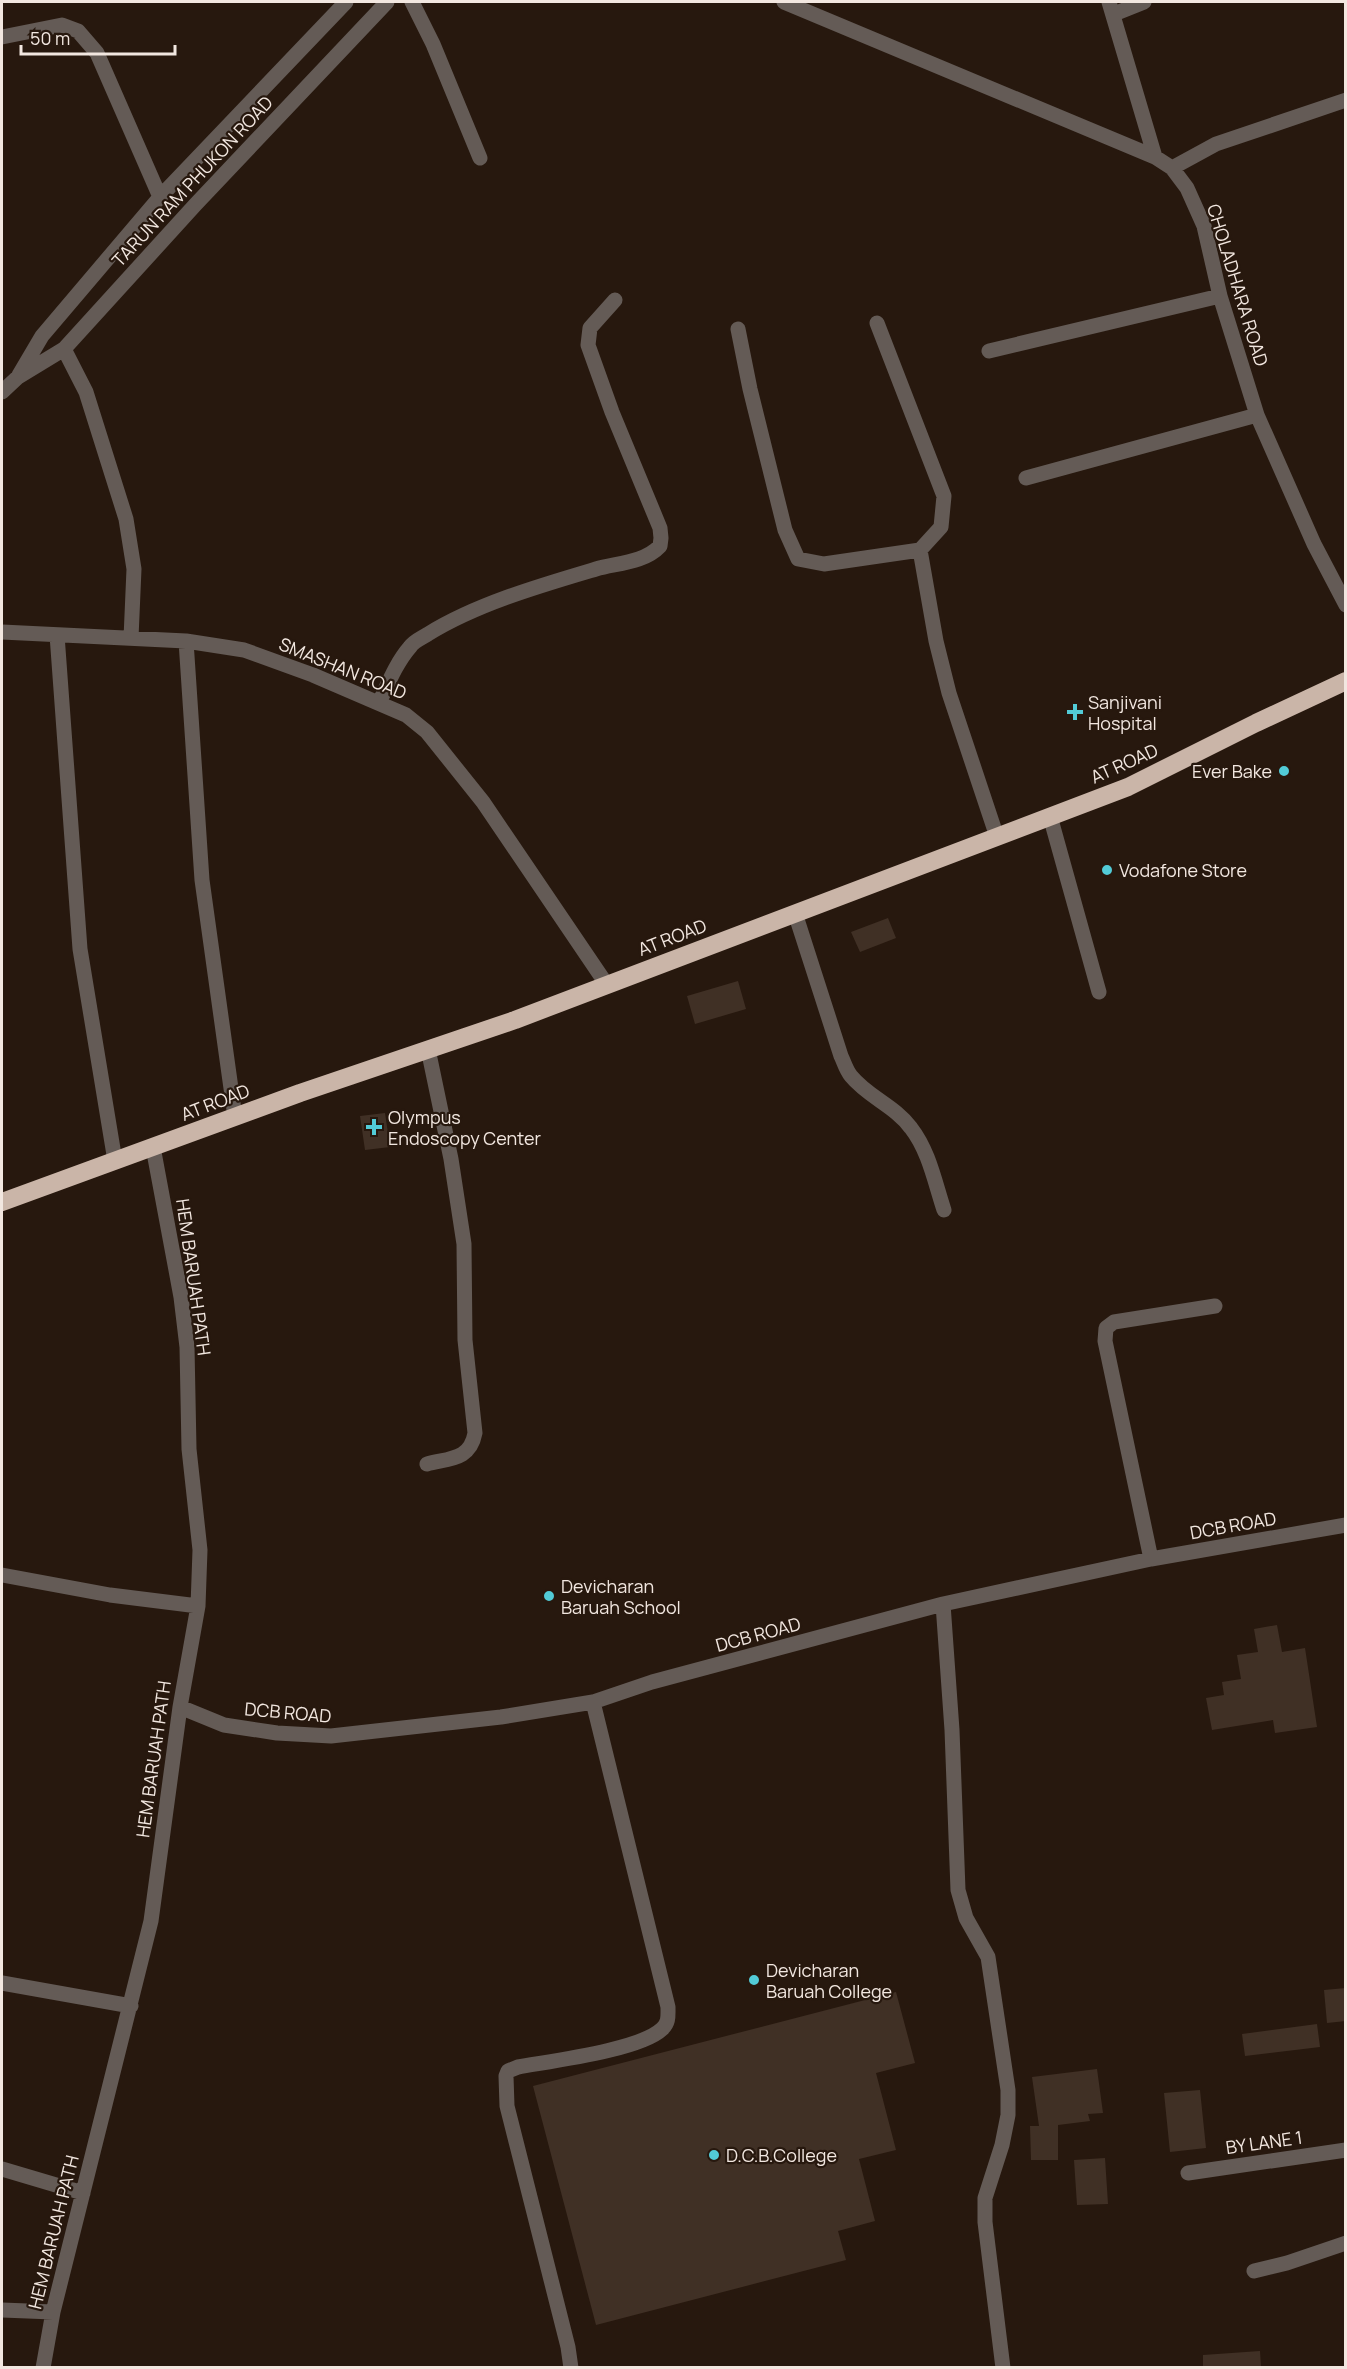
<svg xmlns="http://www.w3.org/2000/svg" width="1347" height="2369" font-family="Manrope,sans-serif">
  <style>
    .building { fill: #403025 }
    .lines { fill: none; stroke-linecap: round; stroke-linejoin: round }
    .minor { stroke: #645b56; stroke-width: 15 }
    .highway { stroke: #cab5a8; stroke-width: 18 }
    .poi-dot { fill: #52cbd7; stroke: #27180e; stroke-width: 2 }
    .labels { text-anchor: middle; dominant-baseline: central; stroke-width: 4.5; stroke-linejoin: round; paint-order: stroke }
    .street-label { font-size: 18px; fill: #f2e7e0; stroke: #27180e }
    .poi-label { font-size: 18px; fill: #f2e7e0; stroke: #27180e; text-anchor: start }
  </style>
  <rect width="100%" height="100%" fill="#27180e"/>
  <!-- building -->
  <path class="building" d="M888,918L896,938L860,952L851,932Z
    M738,981L746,1009L695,1024L687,996Z
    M385,1113L390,1147L365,1150L360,1116Z
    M1277,1625L1282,1652L1305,1648L1317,1727L1275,1733L1273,1720L1212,1730L1206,1698L1224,1695L1222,1682L1241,1679L1237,1655L1258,1652L1254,1629Z
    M1346,1988V2021L1327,2023L1324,1990Z
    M896,1992L915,2063L876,2073L896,2150L859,2159L875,2221L838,2231L846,2260L596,2325L533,2086Z
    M1317,2024L1320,2047L1245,2056L1242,2034Z
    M1097,2069L1103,2113L1088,2114L1090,2121L1058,2125V2160H1031L1030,2126H1039L1032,2077Z
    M1200,2090L1206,2148L1170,2152L1164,2093Z
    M1105,2158L1108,2204L1077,2205L1074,2160Z
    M1260,2351L1261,2367H1203V2355Z"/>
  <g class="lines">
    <!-- minor -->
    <path class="minor" d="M412,2L433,44L480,158
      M784,2L1155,157L1172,168L1187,188L1204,226L1220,296L1257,415L1314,544L1346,605
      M1109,2L1155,157
      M1114,14L1144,2
      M2,37L62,25L78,31L97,53L160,197
      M1172,168L1216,144L1346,100
      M877,323L944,496L941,527L920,550L936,641L949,693L997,837
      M738,329L750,389L785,530L798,559L824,564L920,550
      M64,349L86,392L126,519L134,569L131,638
      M989,351L1220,296
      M19,375L42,336L160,197L346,2
      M2,392L18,377L64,349L195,205L387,2
      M1026,478L1257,415
      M2,632L186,641L244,650L313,675L406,715L427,732L483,802L607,985
      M57,635L80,949L115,1161
      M186,641L202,880L235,1117
      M379,703C388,684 396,663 410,647C414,641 422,638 428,634C476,604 542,585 596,569C617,563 644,563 660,546L661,538L660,528L612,412L588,345L590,328L615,300
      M1050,816L1099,992
      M795,913L841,1056C844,1062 846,1070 851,1076C868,1097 895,1106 911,1128C929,1151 935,1183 944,1210
      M427,1464C450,1458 470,1460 475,1433L465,1340L464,1244L451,1159L428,1049
      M1151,1559L1105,1341L1106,1328L1114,1322L1215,1306
      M2,1575L110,1595L198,1606
      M943,1604L952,1730L958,1890L966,1918L988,1957L1008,2090V2115L1002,2145L985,2198V2222L1003,2368
      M180,1707L224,1725L277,1733L331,1736L501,1717L593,1702L652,1682L943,1604L1151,1559L1346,1525
      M2,1983L131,2006
      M2,2169L83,2193
      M1188,2173L1346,2150
      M1254,2271L1287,2263L1346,2243
      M2,2310L53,2312
      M43,2368L53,2312L151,1921L180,1707L198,1606L200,1550L189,1449L187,1347L181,1297L153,1147
      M571,2368L568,2347L507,2106L506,2076L508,2071L518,2067C551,2061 640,2050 662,2029C669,2023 668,2016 668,2007L593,1702"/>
    <!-- highway -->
    <path class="highway" d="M2,1202L300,1093L515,1020L1128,787L1256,723L1346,681"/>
  </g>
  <!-- markers -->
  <g class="poi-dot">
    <path d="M1072 703h6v6h6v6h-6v6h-6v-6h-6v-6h6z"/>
    <circle cx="1284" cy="771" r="6"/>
    <circle cx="1107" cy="870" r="6"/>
    <path d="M371 1118h6v6h6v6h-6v6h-6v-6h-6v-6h6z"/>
    <circle cx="549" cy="1596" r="6"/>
    <circle cx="754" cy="1980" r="6"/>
    <circle cx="714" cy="2155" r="6"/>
  </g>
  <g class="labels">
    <!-- street labels -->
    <g class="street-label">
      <text transform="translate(192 181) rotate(-47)">TARUN RAM PHUKON ROAD</text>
      <text transform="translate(1238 285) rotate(73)">CHOLADHARA ROAD</text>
      <text transform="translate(343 668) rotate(22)">SMASHAN ROAD</text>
      <text transform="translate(1124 763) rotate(-24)">AT ROAD</text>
      <text transform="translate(672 937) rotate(-21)">AT ROAD</text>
      <text transform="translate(215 1102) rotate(-21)">AT ROAD</text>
      <text transform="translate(194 1277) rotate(82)">HEM BARUAH PATH</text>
      <text transform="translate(1233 1525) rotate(-10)">DCB ROAD</text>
      <text transform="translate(758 1634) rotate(-15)">DCB ROAD</text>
      <text transform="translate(288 1712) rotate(5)">DCB ROAD</text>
      <text transform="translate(153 1759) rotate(-82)">HEM BARUAH PATH</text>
      <text transform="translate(1264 2142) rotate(-8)">BY LANE 1</text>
      <text transform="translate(53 2232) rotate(-76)">HEM BARUAH PATH</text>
    </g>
    <!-- poi labels -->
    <g class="poi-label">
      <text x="1088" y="702">Sanjivani<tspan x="1088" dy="21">Hospital</tspan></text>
      <text x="1272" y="771" text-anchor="end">Ever Bake</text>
      <text x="1119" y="870">Vodafone Store</text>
      <text x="388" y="1117">Olympus<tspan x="388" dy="21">Endoscopy Center</tspan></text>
      <text x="561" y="1586">Devicharan<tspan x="561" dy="21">Baruah School</tspan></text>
      <text x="766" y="1970">Devicharan<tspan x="766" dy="21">Baruah College</tspan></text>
      <text x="726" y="2155">D.C.B.College</text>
    </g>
  </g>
  <!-- border -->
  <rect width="1347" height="2369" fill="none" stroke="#f2e7e0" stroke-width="6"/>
  <!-- scale -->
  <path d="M21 45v9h154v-9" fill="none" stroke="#f2e7e0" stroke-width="3"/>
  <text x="30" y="45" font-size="18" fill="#f2e7e0" stroke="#27180e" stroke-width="4.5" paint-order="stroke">50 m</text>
</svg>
